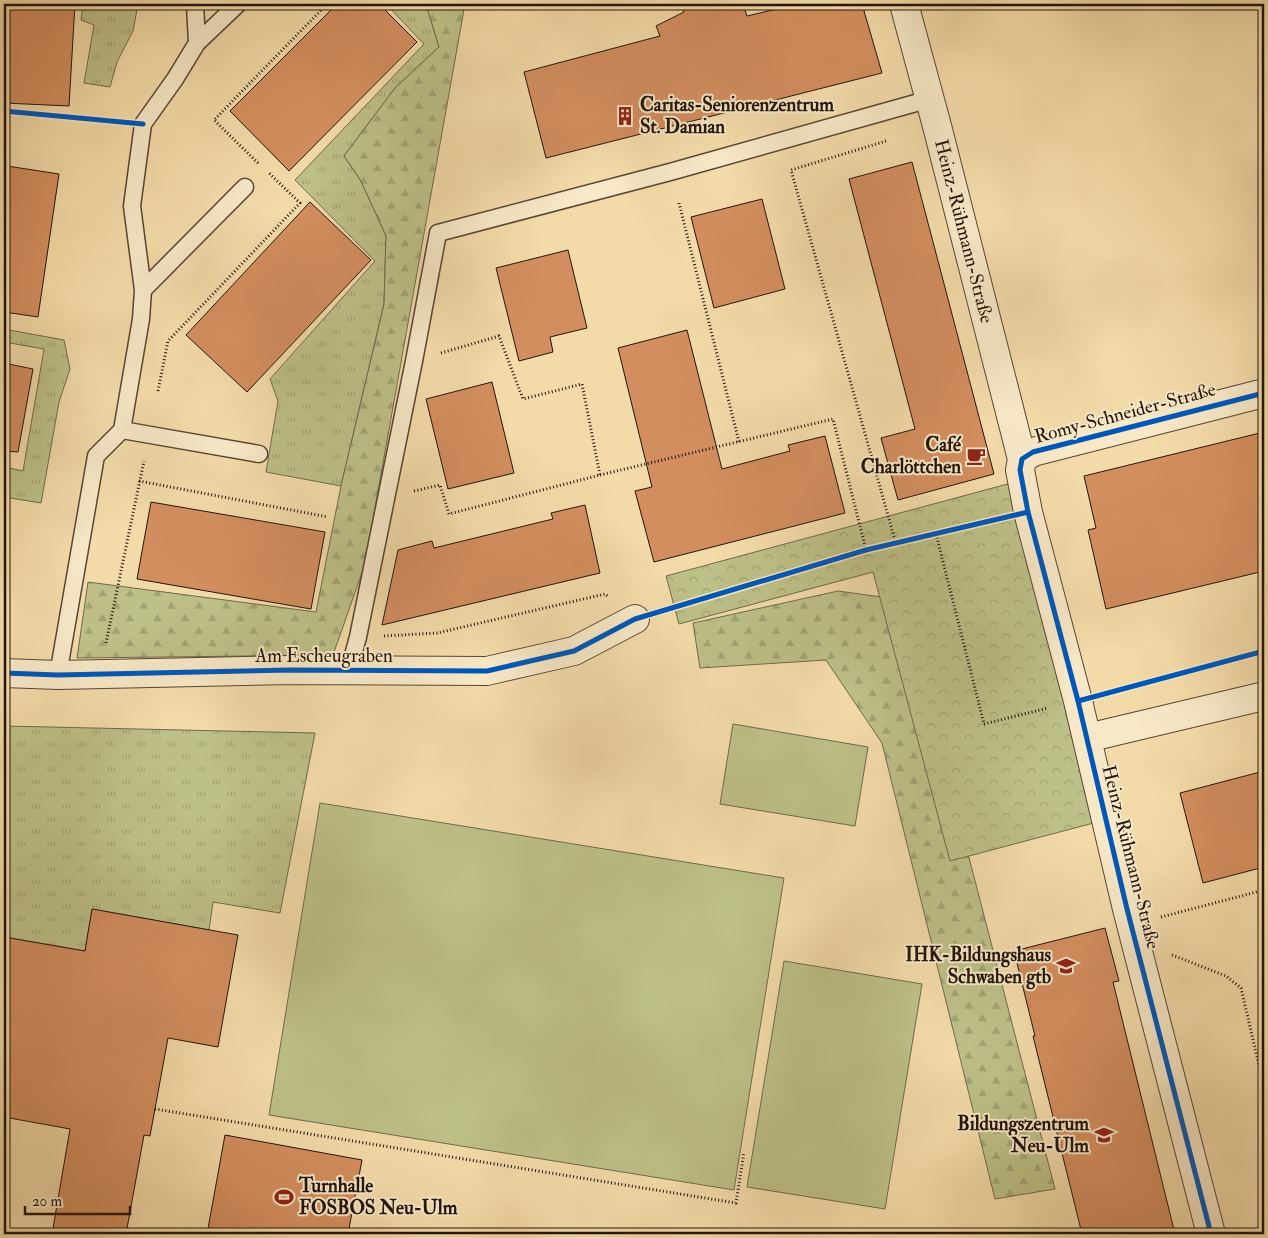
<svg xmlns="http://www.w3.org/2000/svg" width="1268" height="1238" font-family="'IM FELL Double Pica',serif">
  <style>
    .grass { fill: url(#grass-tufts); stroke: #706a4a }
    .forest { fill: url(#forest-firs); stroke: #706a4a }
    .park { fill: url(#park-crowns); stroke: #706a4a }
    .pitch { fill: #bdc087; stroke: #706a4a }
    .building { fill: #d38e5f; stroke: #23140c }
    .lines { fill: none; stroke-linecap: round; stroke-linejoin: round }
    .service-casing { stroke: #574633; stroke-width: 19 }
    .minor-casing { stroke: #574633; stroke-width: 30 }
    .path { stroke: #23140c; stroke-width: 3; stroke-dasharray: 1 2.5; stroke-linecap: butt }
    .service { stroke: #f7e8c7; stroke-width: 16 }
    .minor { stroke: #f7e8c7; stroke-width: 28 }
    .cycleway-casing { stroke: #f7e8c7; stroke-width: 8 }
    .cycleway { stroke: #0057b8; stroke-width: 5 }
    .labels { text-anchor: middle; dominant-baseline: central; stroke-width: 4; stroke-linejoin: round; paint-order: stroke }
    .poi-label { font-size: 19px; font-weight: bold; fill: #23140c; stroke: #f7e8c7; text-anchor: end }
    .street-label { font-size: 19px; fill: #23140c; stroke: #f7e8c7 }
  </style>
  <defs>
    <pattern id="grass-tufts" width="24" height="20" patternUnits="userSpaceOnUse" patternTransform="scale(1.25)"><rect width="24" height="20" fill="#bdc087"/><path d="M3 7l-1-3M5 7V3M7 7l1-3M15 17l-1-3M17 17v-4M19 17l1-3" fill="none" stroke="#a2a473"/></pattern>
    <pattern id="forest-firs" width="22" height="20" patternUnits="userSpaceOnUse" patternTransform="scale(1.25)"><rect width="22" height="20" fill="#bdc087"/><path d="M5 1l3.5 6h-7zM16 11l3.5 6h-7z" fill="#a2a473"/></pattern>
    <pattern id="park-crowns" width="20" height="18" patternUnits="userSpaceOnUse" patternTransform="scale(1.25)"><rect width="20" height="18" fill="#bdc087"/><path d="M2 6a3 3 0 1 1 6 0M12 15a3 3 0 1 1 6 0" fill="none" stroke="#a2a473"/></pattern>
  </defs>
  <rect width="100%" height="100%" fill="#f3dba9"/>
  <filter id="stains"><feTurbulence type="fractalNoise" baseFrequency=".004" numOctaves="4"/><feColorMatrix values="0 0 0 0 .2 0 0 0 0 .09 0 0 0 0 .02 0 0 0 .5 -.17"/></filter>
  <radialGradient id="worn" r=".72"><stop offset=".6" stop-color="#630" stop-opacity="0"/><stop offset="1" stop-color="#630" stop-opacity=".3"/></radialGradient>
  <!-- grass -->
  <path class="grass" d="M83,4H138L133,31L117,62L110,87L84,83L94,25L81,20Z
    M386,4H426L439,47L395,88L344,156L361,181L386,236L384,304L341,486L266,472L278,401L270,379L375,261L295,180L424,44Z
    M4,329L64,340L70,369L59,402L41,503L4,497V467L23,471L44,349L4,342Z
    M4,726L315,733L280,913L213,902L209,930L92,909L85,951L4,937Z"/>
  <!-- forest -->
  <path class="forest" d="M426,4H465L365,564L333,655L77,658L88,582L316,612L341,486L384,304L386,236L361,181L344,156L395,88L439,47Z
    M838,591L918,602L946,769L1055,1189L995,1199L882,743L826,660L700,668L693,623Z"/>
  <!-- park -->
  <path class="park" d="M1015,482L1105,820L950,861L873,572L679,624L666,576Z"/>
  <!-- pitch -->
  <path class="pitch" d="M733,724L868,747L855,826L720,804Z
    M320,803L784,878L734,1190L269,1115Z
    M784,961L922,984L885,1209L747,1187Z"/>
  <!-- building -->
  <path class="building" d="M4,4H75L69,106L4,103Z
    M337,4H379L417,42L289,171L230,111Z
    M680,4H743L747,16L798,4H862L882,73L546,158L524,72L660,36L656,26L684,12Z
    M912,162L994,474L898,500L881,438L915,429L849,179Z
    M7,166L59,174L38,317L4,312V185Z
    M762,199L785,289L714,308L691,217Z
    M310,202L371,260L247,392L186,335Z
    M568,250L587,328L550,337L553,352L519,361L496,268Z
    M687,330L722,469L790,451L788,445L825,436L845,513L654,562L635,491L652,487L618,348Z
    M4,363L33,369L18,452L4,451Z
    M492,382L514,473L448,489L426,399Z
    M1264,432V571L1106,609L1088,530L1096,528L1084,476Z
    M151,502L325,532L311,609L137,579Z
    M585,505L600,573L382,625L398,550L432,541L434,548L553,519L551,513Z
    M1264,771V867L1203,883L1180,793Z
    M92,909L238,935L218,1047L168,1038L150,1136L144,1135L126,1234H52L70,1129L4,1117V937L85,951Z
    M1105,928L1119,981L1113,982L1175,1234H1082L1033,1036H1035L1014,951Z
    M225,1135L362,1160L348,1234H207Z"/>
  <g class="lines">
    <!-- service casing -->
    <g class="service-casing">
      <path id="service" d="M197,43L238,4
        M143,290L245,187
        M122,430L259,454
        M349,670L358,637L414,361L438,233L670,172L930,99
        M58,675L96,456L122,430L141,319L143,290L132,206L143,124L175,79L197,43L195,4"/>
    </g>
    <!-- minor casing -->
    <g class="minor-casing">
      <g id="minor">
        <path id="s1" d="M904,4L937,126L1022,459"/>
        <path d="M4,673L58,675L290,670L487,671L574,651L635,619"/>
        <path d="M1087,738L1264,696"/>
        <path d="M1211,1234L1127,909L1078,701L1028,512L1020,470L1022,459L1033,452L1264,393"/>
      </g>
    </g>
    <!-- path -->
    <path class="path" d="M886,141L791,170L896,544
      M258,163L214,120L327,4
      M679,203L739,442
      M158,391L168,341L300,203L268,172
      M600,475L833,419L866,550
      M139,481L328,517
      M414,491L440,485L449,514L600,475L582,384L523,399L499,336L441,353
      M936,534L984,724L1048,708
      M384,636L437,633L605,594L609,597
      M106,643L144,461
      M1161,917L1264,890
      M1172,955L1226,976L1241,988L1264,1087
      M155,1109L736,1203L744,1152"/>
    <!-- service -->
    <use href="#service" class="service"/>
    <!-- minor -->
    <use href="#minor" class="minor"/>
    <!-- cycleway casing -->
    <g class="cycleway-casing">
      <path id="cycleway" d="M4,111L143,124
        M4,673L58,675L290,670L487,671L574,651L635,619L866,550L1028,512
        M1078,701L1264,651
        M1211,1234L1127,909L1078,701L1028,512L1020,470L1022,459L1033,452L1264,393"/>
    </g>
    <!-- cycleway -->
    <use href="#cycleway" class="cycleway"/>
  </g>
  <!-- icons -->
  <defs>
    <g id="building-bare" transform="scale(1.5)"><path d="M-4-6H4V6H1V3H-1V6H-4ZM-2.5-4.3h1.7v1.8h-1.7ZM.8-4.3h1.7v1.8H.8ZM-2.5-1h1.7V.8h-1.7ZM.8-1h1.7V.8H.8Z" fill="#8f2418" stroke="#f7e8c7" stroke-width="2.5" paint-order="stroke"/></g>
    <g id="cafe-bare" transform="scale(1.5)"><path d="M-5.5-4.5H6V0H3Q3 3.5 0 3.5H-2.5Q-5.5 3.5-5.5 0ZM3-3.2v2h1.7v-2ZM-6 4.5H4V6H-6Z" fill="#8f2418" stroke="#f7e8c7" stroke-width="2.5" paint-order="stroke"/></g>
    <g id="school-bare" transform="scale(1.5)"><path d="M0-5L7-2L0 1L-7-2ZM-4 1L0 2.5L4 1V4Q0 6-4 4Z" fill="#8f2418" stroke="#f7e8c7" stroke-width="2.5" paint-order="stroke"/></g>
    <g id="stadium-bare" transform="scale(1.5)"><path d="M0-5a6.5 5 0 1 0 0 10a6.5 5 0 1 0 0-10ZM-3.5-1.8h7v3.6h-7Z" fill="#8f2418" stroke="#f7e8c7" stroke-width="2.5" paint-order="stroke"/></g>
  </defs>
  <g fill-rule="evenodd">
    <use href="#building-bare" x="625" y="116"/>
    <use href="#cafe-bare" x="976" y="456"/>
    <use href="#school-bare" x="1066" y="966"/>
    <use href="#school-bare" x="1104" y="1135"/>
    <use href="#stadium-bare" x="284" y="1197"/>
  </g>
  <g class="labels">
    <!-- poi labels -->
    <g class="poi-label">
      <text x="640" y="105" text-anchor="start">Caritas-Seniorenzentrum<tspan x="640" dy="22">St. Damian</tspan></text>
      <text x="961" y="445">Café<tspan x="961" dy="22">Charlöttchen</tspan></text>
      <text x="1051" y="955">IHK-Bildungshaus<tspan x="1051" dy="22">Schwaben gtb</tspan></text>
      <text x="1089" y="1124">Bildungszentrum<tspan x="1089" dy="22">Neu-Ulm</tspan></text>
      <text x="299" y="1186" text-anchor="start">Turnhalle<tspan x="299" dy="22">FOSBOS Neu-Ulm</tspan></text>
    </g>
    <!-- street labels -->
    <g class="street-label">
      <text stroke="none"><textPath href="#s1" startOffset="235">Heinz-Rühmann-Straße</textPath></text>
      <text transform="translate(1125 413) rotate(-15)">Romy-Schneider-Straße</text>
      <text x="324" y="656">Am Escheugraben</text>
      <text transform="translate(1131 857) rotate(76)">Heinz-Rühmann-Straße</text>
    </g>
  </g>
  <!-- margin -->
  <rect width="1268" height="1238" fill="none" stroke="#f3dba9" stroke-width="20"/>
  <rect x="5" y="5" width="1258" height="1228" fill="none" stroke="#23140c" stroke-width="2.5"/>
  <rect x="10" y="10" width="1248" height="1218" fill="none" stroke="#23140c"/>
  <!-- scale -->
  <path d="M25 1206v8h105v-8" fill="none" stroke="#23140c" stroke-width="2.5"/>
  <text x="32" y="1206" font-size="15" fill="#23140c" stroke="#f7e8c7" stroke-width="4" paint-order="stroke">20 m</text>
  <rect width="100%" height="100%" filter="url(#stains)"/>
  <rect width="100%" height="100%" fill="url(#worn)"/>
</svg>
